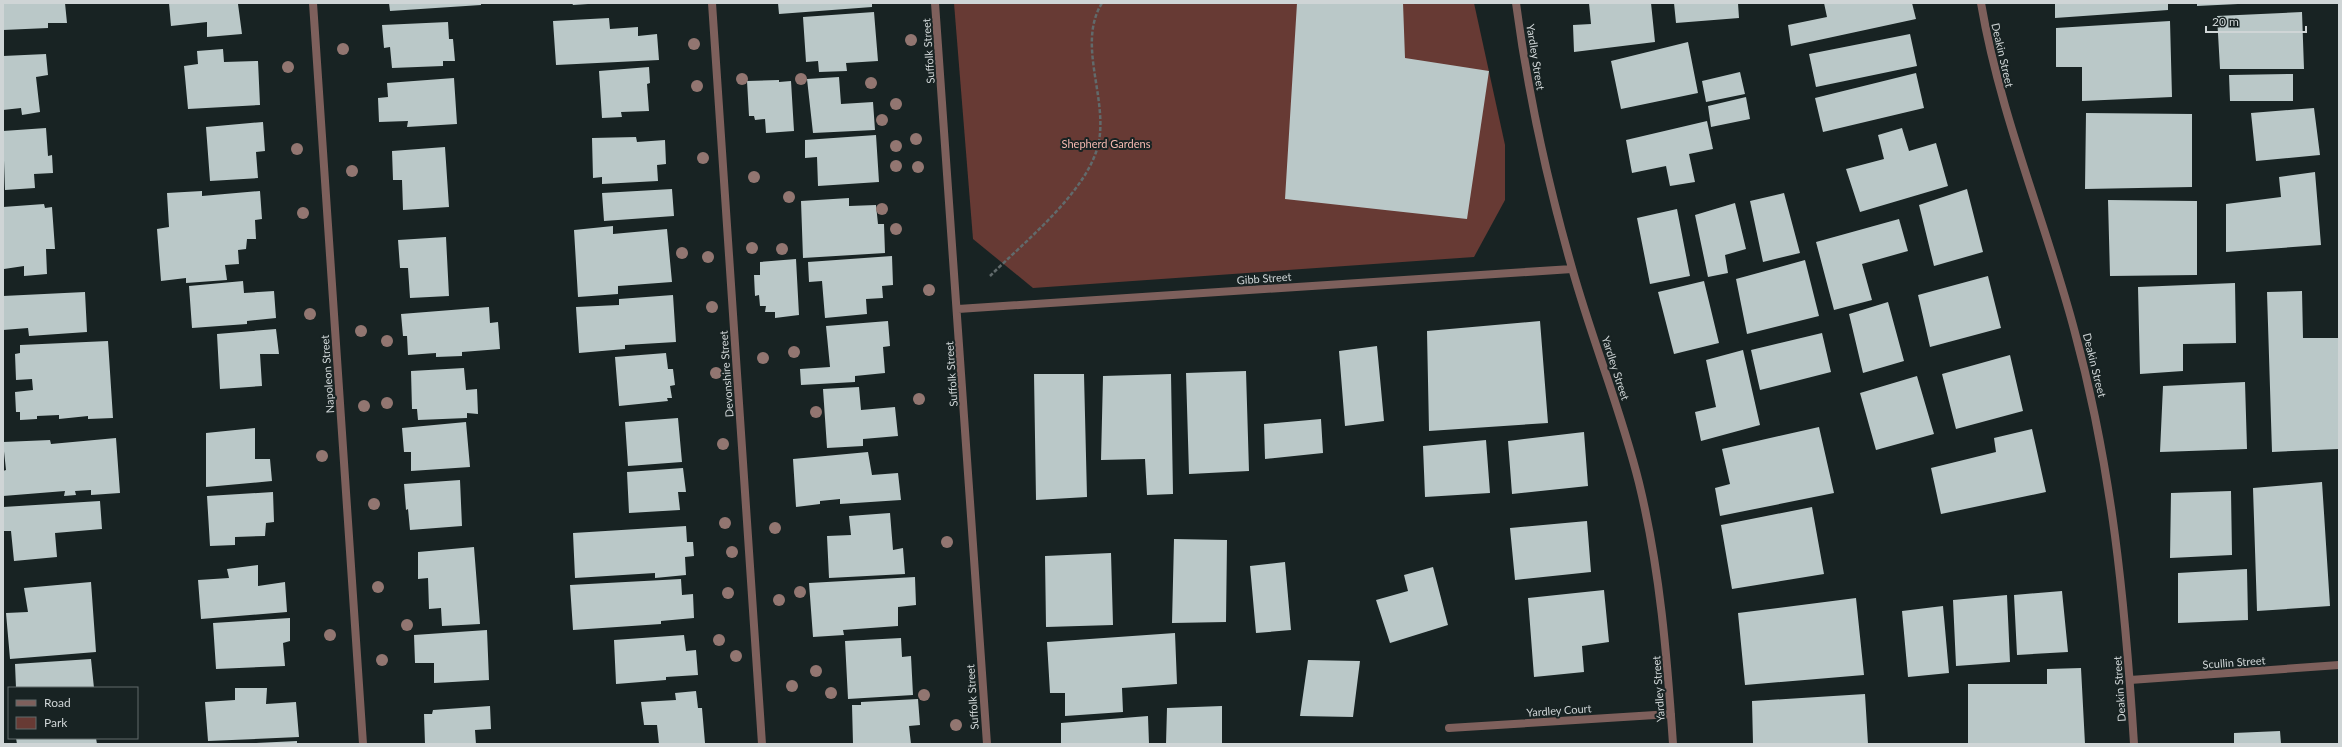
<svg xmlns="http://www.w3.org/2000/svg" width="2342" height="747" font-family="Lato,sans-serif">
  <style>
    .green { fill: #673a34 }
    .building { fill: #bac8c8 }
    .lines { fill: none; stroke-linecap: round; stroke-linejoin: round }
    .path { stroke: #616a6b; stroke-width: 2.5; stroke-dasharray: 4 2; stroke-linecap: butt }
    .minor { stroke: #7e605c; stroke-width: 8 }
    .tree { fill: #927671 }
    .labels { text-anchor: middle; dominant-baseline: central; stroke-width: 4; stroke-linejoin: round; paint-order: stroke }
    .street-label { font-size: 11px; fill: #cfd5d6; stroke: #182323 }
    .park-label { font-size: 11px; fill: #f5b9b0; stroke: #182323 }
  </style>
  <rect width="100%" height="100%" fill="#182323"/>
  <!-- green -->
  <path class="green" d="M954,3H1474L1505,145V200L1474,257L1033,288L973,239Z"/>
  <!-- building -->
  <path class="building" d="M3,3H65L67,23H48V28L3,30Z
    M169,3L238,4L242,34L207,37V22L171,26Z
    M389,3H481V5L390,11Z
    M572,3H588V4L573,5Z
    M778,3H872V7L779,14Z
    M1297,3H1403L1405,58L1489,71L1467,219L1285,199Z
    M1589,3H1651L1655,42L1574,52L1573,25L1591,24Z
    M1674,3H1738L1739,18L1676,23Z
    M1824,3H1912L1916,19L1791,46L1788,25L1827,17Z
    M2055,3H2168V10L2055,18Z
    M2197,3H2238V4L2197,6Z
    M874,12L878,61L846,63L847,71L819,72L818,61L806,62L803,17Z
    M2302,12L2304,69H2220L2217,16Z
    M609,18L610,29L638,27V36L657,34L659,60L556,65L553,21Z
    M2170,21L2172,97L2082,101V67H2056V28Z
    M448,22L449,39H453L455,61H443V66L392,68L390,47L384,48L382,25Z
    M1910,34L1917,66L1816,87L1809,54Z
    M1688,42L1698,93L1621,109L1611,61Z
    M223,49L224,62L258,61L260,105L188,109L184,66L198,64L197,51Z
    M46,54L48,75L36,77L40,112L22,115L21,108L3,110V56Z
    M649,67L650,83L647,84L649,111L621,112L622,117L602,118L599,71Z
    M1740,72L1745,94L1706,102L1702,81Z
    M1916,73L1924,108L1823,132L1815,98Z
    M2293,74V101H2230L2229,75Z
    M839,77L841,104L873,102L875,130L813,133L807,79Z
    M454,78L457,124L407,127L408,121L379,122L378,98L388,97L387,83Z
    M779,80V82L791,81L794,131L766,133L765,119L755,120L754,116H749L747,81Z
    M1746,97L1750,119L1711,127L1708,106Z
    M2314,108L2320,155L2256,161L2251,113Z
    M2086,113L2192,114V187L2085,189Z
    M1707,121L1713,149L1689,154L1695,182L1670,186L1666,166L1632,173L1626,140Z
    M263,122L265,151L256,152L258,178L210,181L206,127Z
    M46,128L48,156L52,155L53,173L34,174L35,188L5,190L3,131Z
    M1902,128L1909,151L1936,143L1948,186L1860,212L1846,169L1884,159L1878,135Z
    M876,135L879,182L818,186L817,157L805,158V140Z
    M636,137L637,142L665,140L666,164L657,165L658,181L602,184V177L593,178L592,138Z
    M445,147L449,207L403,210L402,180H393L392,151Z
    M2315,172L2321,245L2226,252V204L2281,197L2279,177Z
    M672,189L674,216L604,221L602,193Z
    M1967,189L1983,252L1934,266L1919,205Z
    M202,191V196L260,191L262,219L255,220L256,239H247L246,249L238,250L239,264L225,265L227,280L186,283V278L161,281L157,229L169,227L167,193Z
    M1784,193L1800,253L1763,262L1750,201Z
    M849,198V206L876,205L878,224H884L885,253L803,258L801,201Z
    M2108,200L2197,201V275L2110,276Z
    M1735,203L1746,249L1725,255L1728,273L1708,277L1695,215Z
    M44,204L45,208L52,207L55,249H46L47,274L24,276V266L4,269L3,207Z
    M1677,209L1690,276L1650,284L1637,218Z
    M1899,219L1908,251L1862,264L1872,300L1834,310L1816,242Z
    M613,226V234L667,229L672,282L618,286V294L578,297L574,230Z
    M446,237L449,296L410,298L408,268H400L398,240Z
    M892,256L893,285L882,286L883,298L866,299L867,314L825,318L822,281L809,282L808,262Z
    M796,259L799,315L775,318V312H765L766,306H760L759,295L755,296L754,275H760V262Z
    M1805,260L1819,316L1747,334L1736,279Z
    M1988,276L2001,328L1930,347L1918,295Z
    M243,281L244,293L274,291L276,318L247,321V324L192,328L189,286Z
    M1704,281L1719,343L1674,354L1658,292Z
    M2235,283L2236,343L2183,344V371L2140,374L2138,287Z
    M2302,291L2303,338H2339V449L2272,452L2267,292Z
    M85,292L87,332L29,336L28,328L3,330V296Z
    M673,295L676,342L625,345V349L579,353L576,307L619,305V299Z
    M1888,302L1904,361L1863,373L1849,314Z
    M489,307L490,323L498,322L500,349L462,352V356L436,357V353L408,355L407,336H403L401,314Z
    M888,321L890,346L883,347L885,373L855,376V382L801,385L800,369L830,367L826,326Z
    M1540,321L1548,423L1429,431L1427,331Z
    M276,329L279,354H260L262,386L220,389L217,334Z
    M1822,333L1831,372L1760,390L1751,350Z
    M108,341L113,418L88,419V416L59,419V415L37,416V419L20,420V412H16L15,392L33,390L32,379L16,380L15,354L20,353V345Z
    M1377,346L1384,421L1345,426L1339,351Z
    M1743,350L1760,425L1701,441L1695,412L1716,407L1706,360Z
    M666,353L668,369H673L675,385L670,386L672,398H667L668,401L619,406L615,357Z
    M2010,355L2023,411L1956,429L1942,374Z
    M464,368L466,390L477,389L478,414L467,413V418L418,420L417,409H412L411,371Z
    M1246,371L1249,471L1189,474L1186,373Z
    M1034,374H1084L1087,497L1036,500Z
    M1171,374L1173,494L1147,495L1145,459L1101,460L1103,376Z
    M1917,376L1934,434L1876,450L1860,393Z
    M2245,382L2247,449L2160,452L2163,386Z
    M859,387L861,410L895,407L898,436L863,439V446L827,448L823,389Z
    M678,418L682,462L628,466L625,422Z
    M1321,419L1323,453L1265,459L1264,424Z
    M466,422L470,467L411,471V452H404L402,428Z
    M1819,427L1834,493L1720,516L1715,488L1730,484L1722,449Z
    M255,428V459H270L272,481L206,487V433Z
    M2032,429L2046,492L1941,514L1931,468L1996,452L1994,438Z
    M1584,432L1588,486L1512,494L1508,441Z
    M116,438L120,493L91,495V490L75,491L76,495L64,496L65,491L3,496V471L6,470L3,442L50,440L51,444Z
    M1486,440L1490,493L1425,497L1423,446Z
    M868,452L872,475L898,473L901,500L840,504V499L820,501V504L796,507L793,459Z
    M683,468L686,492H678L680,510L629,513L627,472Z
    M460,480L462,526L410,530L408,509L406,510L404,484Z
    M2322,482L2330,606L2257,611L2253,488Z
    M2231,491L2232,555L2170,558L2171,493Z
    M273,492L274,522L266,523L265,536L235,537V545L210,546L207,496Z
    M100,501L102,529L55,533L57,557L14,561L11,531H3V507Z
    M1812,507L1824,574L1732,589L1721,525Z
    M890,513L893,550L903,548L905,574L829,578L827,536L851,535L849,516Z
    M1587,521L1591,572L1515,580L1510,528Z
    M686,526L687,542H693L694,556L685,557L686,575L655,578V573L575,578L573,533Z
    M1174,539L1227,540L1226,622L1172,623Z
    M474,547L480,624L442,626L441,608L429,609L428,578L418,579V552Z
    M1111,553L1113,625L1046,627L1045,556Z
    M1285,562L1291,630L1256,633L1250,566Z
    M258,565V586L285,582L287,612L201,619L198,580L229,578L227,569Z
    M1433,567L1448,625L1390,643L1376,600L1408,591L1404,575Z
    M2247,569L2248,620L2178,623V573Z
    M915,577L916,605L898,607V626L843,630L844,635L813,637L809,583Z
    M681,579L682,595L693,594L694,618L661,621V624L573,630L570,585Z
    M91,582L96,652L10,659L6,613L28,612L24,588Z
    M1604,590L1609,642L1582,646L1584,672L1534,677L1528,598Z
    M2062,591L2068,652L2017,655L2014,595Z
    M2007,595L2010,662L1956,666L1953,600Z
    M1856,598L1864,675L1745,685L1738,613Z
    M1943,606L1949,673L1908,677L1902,611Z
    M290,618V641L283,643L285,666L216,669L213,623Z
    M487,630L489,680L434,683V663H415L414,635Z
    M1175,633L1177,684L1122,688L1123,712L1065,716V693H1050L1047,642Z
    M684,635L686,651L696,650L698,675L666,677V680L616,684L614,640Z
    M901,638L902,657L911,656L913,695L848,699L845,641Z
    M91,659L94,688H16L15,664Z
    M1308,660L1360,661L1353,717L1300,716Z
    M2081,668L2085,744H1968V684H2047V669Z
    M235,688H267L266,704L296,702L299,737L208,741L205,702L235,700Z
    M696,691L698,708H702L705,743L659,744L657,725H644L641,702L676,700L675,693Z
    M1865,694L1868,744H1753L1752,701Z
    M918,699L920,725L909,726L911,744H853L852,705H861V702Z
    M490,706L491,729L475,730L476,744H425L424,714H432L433,710Z
    M1222,706V744H1166L1167,708Z
    M1148,716L1149,744H1061V723Z
    M2280,731L2281,744H2234V733Z
    M16,738H96L97,744H17Z
    M297,741V744H256V743Z"/>
  <g class="lines">
    <!-- path -->
    <path class="path" d="M990,276C1025,241 1090,190 1099,141C1107,96 1077,43 1102,3"/>
    <!-- minor -->
    <path class="minor" d="M313,3L363,744
      M712,3L762,744
      M935,3L987,744
      M1516,3C1528,93 1547,181 1572,268C1592,340 1621,410 1639,483C1660,569 1667,656 1673,744
      M1981,3C2000,115 2045,220 2074,329C2112,468 2125,601 2134,744
      M958,309L1572,269
      M2130,680L2339,665
      M1449,728L1671,714"/>
  </g>
  <!-- trees -->
  <g class="tree">
    <circle cx="911" cy="40" r="6"/>
    <circle cx="694" cy="44" r="6"/>
    <circle cx="343" cy="49" r="6"/>
    <circle cx="288" cy="67" r="6"/>
    <circle cx="742" cy="79" r="6"/>
    <circle cx="801" cy="79" r="6"/>
    <circle cx="871" cy="83" r="6"/>
    <circle cx="697" cy="86" r="6"/>
    <circle cx="896" cy="104" r="6"/>
    <circle cx="882" cy="120" r="6"/>
    <circle cx="916" cy="139" r="6"/>
    <circle cx="896" cy="146" r="6"/>
    <circle cx="297" cy="149" r="6"/>
    <circle cx="703" cy="158" r="6"/>
    <circle cx="896" cy="166" r="6"/>
    <circle cx="918" cy="167" r="6"/>
    <circle cx="352" cy="171" r="6"/>
    <circle cx="754" cy="177" r="6"/>
    <circle cx="789" cy="197" r="6"/>
    <circle cx="882" cy="209" r="6"/>
    <circle cx="303" cy="213" r="6"/>
    <circle cx="896" cy="229" r="6"/>
    <circle cx="752" cy="248" r="6"/>
    <circle cx="782" cy="249" r="6"/>
    <circle cx="682" cy="253" r="6"/>
    <circle cx="708" cy="257" r="6"/>
    <circle cx="929" cy="290" r="6"/>
    <circle cx="712" cy="307" r="6"/>
    <circle cx="310" cy="314" r="6"/>
    <circle cx="361" cy="331" r="6"/>
    <circle cx="387" cy="341" r="6"/>
    <circle cx="794" cy="352" r="6"/>
    <circle cx="763" cy="358" r="6"/>
    <circle cx="716" cy="373" r="6"/>
    <circle cx="919" cy="399" r="6"/>
    <circle cx="387" cy="403" r="6"/>
    <circle cx="364" cy="406" r="6"/>
    <circle cx="816" cy="412" r="6"/>
    <circle cx="723" cy="444" r="6"/>
    <circle cx="322" cy="456" r="6"/>
    <circle cx="374" cy="504" r="6"/>
    <circle cx="725" cy="523" r="6"/>
    <circle cx="775" cy="528" r="6"/>
    <circle cx="947" cy="542" r="6"/>
    <circle cx="732" cy="552" r="6"/>
    <circle cx="378" cy="587" r="6"/>
    <circle cx="800" cy="592" r="6"/>
    <circle cx="728" cy="593" r="6"/>
    <circle cx="779" cy="600" r="6"/>
    <circle cx="407" cy="625" r="6"/>
    <circle cx="330" cy="635" r="6"/>
    <circle cx="719" cy="640" r="6"/>
    <circle cx="736" cy="656" r="6"/>
    <circle cx="382" cy="660" r="6"/>
    <circle cx="816" cy="671" r="6"/>
    <circle cx="792" cy="686" r="6"/>
    <circle cx="831" cy="693" r="6"/>
    <circle cx="924" cy="695" r="6"/>
    <circle cx="956" cy="725" r="6"/>
  </g>
  <g class="labels">
    <!-- street labels -->
    <g class="street-label">
      <text transform="translate(928 51) rotate(-94)">Suffolk Street</text>
      <text transform="translate(2003 55) rotate(77)">Deakin Street</text>
      <text transform="translate(1536 57) rotate(81)">Yardley Street</text>
      <text transform="translate(1264 278) rotate(-4)">Gibb Street</text>
      <text transform="translate(2095 365) rotate(76)">Deakin Street</text>
      <text transform="translate(1616 368) rotate(72)">Yardley Street</text>
      <text transform="translate(327 374) rotate(-94)">Napoleon Street</text>
      <text transform="translate(726 374) rotate(-94)">Devonshire Street</text>
      <text transform="translate(951 374) rotate(-94)">Suffolk Street</text>
      <text transform="translate(2234 662) rotate(-4)">Scullin Street</text>
      <text transform="translate(1658 689) rotate(-94)">Yardley Street</text>
      <text transform="translate(2119 689) rotate(-94)">Deakin Street</text>
      <text transform="translate(972 697) rotate(-94)">Suffolk Street</text>
      <text transform="translate(1559 710) rotate(-4)">Yardley Court</text>
    </g>
    <!-- park labels -->
    <g class="park-label">
      <text x="1106" y="143">Shepherd Gardens</text>
    </g>
  </g>
  <!-- border -->
  <rect width="2342" height="747" fill="none" stroke="#cfd5d6" stroke-width="8"/>
  <!-- legend -->
  <rect x="8" y="687" width="130" height="52" fill="#182323" stroke="#616a6b"/>
  <rect x="16" y="700" width="20" height="6" fill="#7e605c" stroke="#616a6b"/>
  <text x="44" y="707" font-size="12" fill="#cfd5d6">Road</text>
  <rect x="16" y="717" width="20" height="12" fill="#673a34" stroke="#616a6b"/>
  <text x="44" y="727" font-size="12" fill="#cfd5d6">Park</text>
  <!-- scale -->
  <path d="M2206 26v6h100v-6" fill="none" stroke="#cfd5d6" stroke-width="2"/>
  <text x="2212" y="26" font-size="12" fill="#cfd5d6" stroke="#182323" stroke-width="3" paint-order="stroke">20 m</text>
</svg>
